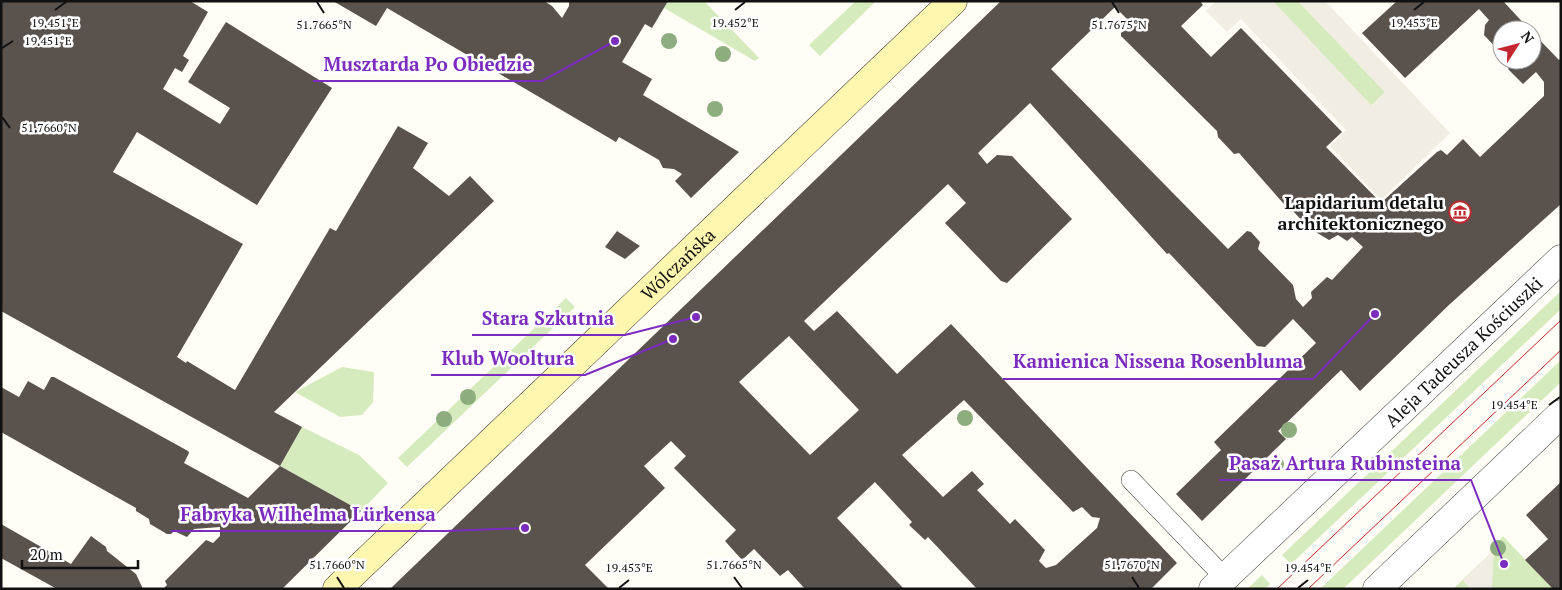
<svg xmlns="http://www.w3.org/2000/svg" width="1562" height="590" font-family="'PT Serif',serif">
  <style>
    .green { fill: #d5ebbd }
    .plaza { fill: #f1ede2 }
    .building { fill: #5a524d; fill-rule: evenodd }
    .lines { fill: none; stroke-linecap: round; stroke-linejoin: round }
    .lane-casing { stroke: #444; stroke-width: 20 }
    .street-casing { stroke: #444; stroke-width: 29 }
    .secondary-casing { stroke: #333; stroke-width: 29 }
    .lane { stroke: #fff; stroke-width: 19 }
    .street { stroke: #fff; stroke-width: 28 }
    .secondary { stroke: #fff6b0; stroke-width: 28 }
    .tram { stroke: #c4262e; stroke-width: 1 }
    .tree { fill: #8dad7f }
    .ticks { fill: none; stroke: #111; stroke-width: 2 }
    .labels { text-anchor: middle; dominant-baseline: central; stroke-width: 5; stroke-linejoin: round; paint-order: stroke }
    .poi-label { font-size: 18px; font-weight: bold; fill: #111; stroke: #fff; text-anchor: end }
    .street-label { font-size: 18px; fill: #111; stroke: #fff }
    .ticks-label { font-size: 12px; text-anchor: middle; fill: #111; stroke: #fff; stroke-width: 5; stroke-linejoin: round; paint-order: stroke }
    .leader { fill: none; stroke: #7b2cbf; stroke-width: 2 }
    .callout-dot { fill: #7b2cbf; stroke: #fff; stroke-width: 2 }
    .callout-label { font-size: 19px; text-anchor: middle; font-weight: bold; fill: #7b2cbf; stroke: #fff; stroke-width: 5; stroke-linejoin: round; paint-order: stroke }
  </style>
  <rect width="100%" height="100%" fill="#fffdf5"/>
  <!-- green -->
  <path class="green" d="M668,1H704L759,58L755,61L664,8Z
    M856,1H876L820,56L809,45Z
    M1298,1L1385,92L1371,106L1272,2Z
    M1561,291V309L1291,564L1282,555Z
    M566,298L575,307L407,467L398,458Z
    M1561,360V382L1343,589H1320Z
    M342,367L374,372L373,402L362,415L340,417L295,392Z
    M302,427L359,455L388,483L361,511L280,466Z
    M1503,536L1553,589H1453L1494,550V546Z
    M1262,575L1270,584L1265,589H1247Z"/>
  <!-- plaza -->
  <path class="plaza" d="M1216,1H1273L1372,106L1385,92L1298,1H1325L1450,133L1381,200L1330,146L1346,130L1241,19L1227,32L1206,11Z
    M1494,550L1492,589H1470L1463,580Z"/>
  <!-- building -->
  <path class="building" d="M1,1H190L208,12L183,56L189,60L182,72L175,68L163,89L220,124L230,108L188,82L226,22L332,88L257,205L137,132L113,172L243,244L177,357L186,363L187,361L235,390L330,228L336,231L398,126L428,143L413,168L449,196L470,176L494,201L274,412L302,427L280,466L1,311Z
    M333,1H544L552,6L562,18L569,6V1H668L652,28L645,24L622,62L652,79L643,95L739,152L691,198L675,181L682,174L674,169L663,168L659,160L619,137L616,142L387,8L376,26Z
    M1001,1H1200L1203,5L1181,26L1211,57L1241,28L1342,132L1326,147L1388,210L1383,201L1437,152L1441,150L1447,155L1463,139L1480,157L1544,96V82L1536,72L1523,84L1508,69L1512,64L1508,60H1532V32L1559,60L1561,58V204L1450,304L1360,391L1341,370L1278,431L1286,439L1202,521L1176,494L1221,450L1214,442L1316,343L1293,319L1265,347L1257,346L1169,253L1167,254L1030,103L978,153L987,164L997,155L1012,156L1072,219L1007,283L1001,281L945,223L966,203L948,184L804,321L814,331L837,311L897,374L951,324L1177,563L1151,589H977L928,537L925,540L909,525L912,522L875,482L837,518L904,589H805L788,570L780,576L754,549L742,560L725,541L736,530L674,468L686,456L671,441L644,466L665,488L585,565L609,589H390ZM1115,7L1132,24L1121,33V36L1217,131L1218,137L1234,154L1239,153L1291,212L1292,210L1309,228L1329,240L1338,235L1347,241L1352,237L1363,247L1332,280L1327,277L1311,292L1312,298L1303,307L1296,299L1293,285L1258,249L1260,242L1251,232L1247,231L1228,249L1051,69ZM789,336L859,410L810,455L739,382ZM964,400L1073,512L1082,507L1092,517L1100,518L1097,528L1056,565L1046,568L1039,561L1045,550L1015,519L1010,524L977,490L984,484L972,471L943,497L902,455Z
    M1397,1H1503L1530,30H1502V54L1484,35L1485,25L1489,20L1479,9L1405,78L1362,33Z
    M617,231L640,246L625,259L605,247Z
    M51,377H54L188,451L189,453L184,463L248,498L280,466L361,511L282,589H163L167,585L165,581L206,540L213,543L220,536V527L194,529L187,537L174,531L171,534H167L150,524L149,519L136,511V508L1,432V387L19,397L28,381L44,390Z
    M1561,482V589H1553L1525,560L1548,539L1526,515Z
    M1,524L71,564L91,536L106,547L107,551L136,574L143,589H57L1,558Z"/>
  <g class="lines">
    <!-- lane casing -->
    <g class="lane-casing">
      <path id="lane" d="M1131,480L1225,578"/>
    </g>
    <!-- street casing -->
    <g class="street-casing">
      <g id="street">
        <path id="s1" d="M1213,589L1561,259"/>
        <path d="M1377,589L1561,414"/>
      </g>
    </g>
    <!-- secondary casing -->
    <g class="secondary-casing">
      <g id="secondary">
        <path id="s2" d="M337,589L953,1"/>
      </g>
    </g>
    <!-- lane -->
    <use href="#lane" class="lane"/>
    <!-- street -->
    <use href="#street" class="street"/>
    <!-- secondary -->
    <use href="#secondary" class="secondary"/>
    <!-- tram -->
    <path class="tram" d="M1277,589L1561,320
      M1308,589L1561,350"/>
  </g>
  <!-- trees -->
  <g class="tree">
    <circle cx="669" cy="41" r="8"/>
    <circle cx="723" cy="54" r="8"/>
    <circle cx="715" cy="109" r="8"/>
    <circle cx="468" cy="397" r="8"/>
    <circle cx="965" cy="418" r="8"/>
    <circle cx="444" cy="419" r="8"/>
    <circle cx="1289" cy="430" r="8"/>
    <circle cx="1276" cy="464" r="8"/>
    <circle cx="1498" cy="548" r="8"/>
  </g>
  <!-- ticks -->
  <path class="ticks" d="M317,2L324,13M1112,2L1119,13M55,10L66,2M735,10L745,2M1414,10L1424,2M2,48L13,41M2,117L10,128M1549,405L1560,397M337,577L344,588M734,577L742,588M1132,577L1139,588M619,588L629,580M1298,588L1308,580"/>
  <!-- icons -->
  <defs>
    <g id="museum-ring" transform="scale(1.125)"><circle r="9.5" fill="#fff" stroke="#c4262e" stroke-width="1.5"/><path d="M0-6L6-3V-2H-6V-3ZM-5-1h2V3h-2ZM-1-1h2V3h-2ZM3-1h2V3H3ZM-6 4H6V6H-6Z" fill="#c4262e"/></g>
  </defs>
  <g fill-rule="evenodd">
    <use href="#museum-ring" x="1460" y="212"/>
  </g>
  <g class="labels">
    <!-- poi labels -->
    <g class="poi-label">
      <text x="1444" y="202">Lapidarium detalu<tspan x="1444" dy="21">architektonicznego</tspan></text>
    </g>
    <!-- street labels -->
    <g class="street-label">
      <text stroke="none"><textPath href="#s2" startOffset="471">Wólczańska</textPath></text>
      <text stroke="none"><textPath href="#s1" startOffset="345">Aleja Tadeusza Kościuszki</textPath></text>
    </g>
  </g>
  <g class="ticks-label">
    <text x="55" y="27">19.451°E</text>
    <text x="735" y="27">19.452°E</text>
    <text x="1414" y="27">19.453°E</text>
    <text x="324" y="29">51.7665°N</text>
    <text x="1119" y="29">51.7675°N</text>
    <text x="48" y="45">19.451°E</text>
    <text x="49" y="132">51.7660°N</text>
    <text x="1514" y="409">19.454°E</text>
    <text x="337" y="569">51.7660°N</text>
    <text x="734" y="569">51.7665°N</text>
    <text x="1132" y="569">51.7670°N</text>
    <text x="629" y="572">19.453°E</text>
    <text x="1308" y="572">19.454°E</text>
  </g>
  <!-- callouts -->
  <path class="leader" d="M615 41L542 81H313M696 317L625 335H472M673 339L585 375H431M1375 314L1313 379H1003M1504 564L1471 480H1219M525 528L446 531H171"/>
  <g class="callout-dot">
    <circle cx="615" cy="41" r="5"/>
    <circle cx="696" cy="317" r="5"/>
    <circle cx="673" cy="339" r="5"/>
    <circle cx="1375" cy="314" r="5"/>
    <circle cx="1504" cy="564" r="5"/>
    <circle cx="525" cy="528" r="5"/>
  </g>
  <g class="callout-label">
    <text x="428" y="71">Musztarda Po Obiedzie</text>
    <text x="548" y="325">Stara Szkutnia</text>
    <text x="508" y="365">Klub Wooltura</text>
    <text x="1158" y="368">Kamienica Nissena Rosenbluma</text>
    <text x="1345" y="470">Pasaż Artura Rubinsteina</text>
    <text x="308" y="521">Fabryka Wilhelma Lürkensa</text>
  </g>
  <!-- border -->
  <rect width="1562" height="590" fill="none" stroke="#111111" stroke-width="5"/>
  <!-- north arrow -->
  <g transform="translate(1517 45) rotate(54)"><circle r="24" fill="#ffffff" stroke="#a0a0a0"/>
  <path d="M0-4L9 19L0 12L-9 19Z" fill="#c4262e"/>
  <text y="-8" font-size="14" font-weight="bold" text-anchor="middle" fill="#111111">N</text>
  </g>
  <!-- scale -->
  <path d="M22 560v8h116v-8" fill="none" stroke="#111111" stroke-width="2.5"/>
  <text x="30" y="560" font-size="15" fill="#111111" stroke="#ffffff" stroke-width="4" paint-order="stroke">20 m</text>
</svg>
